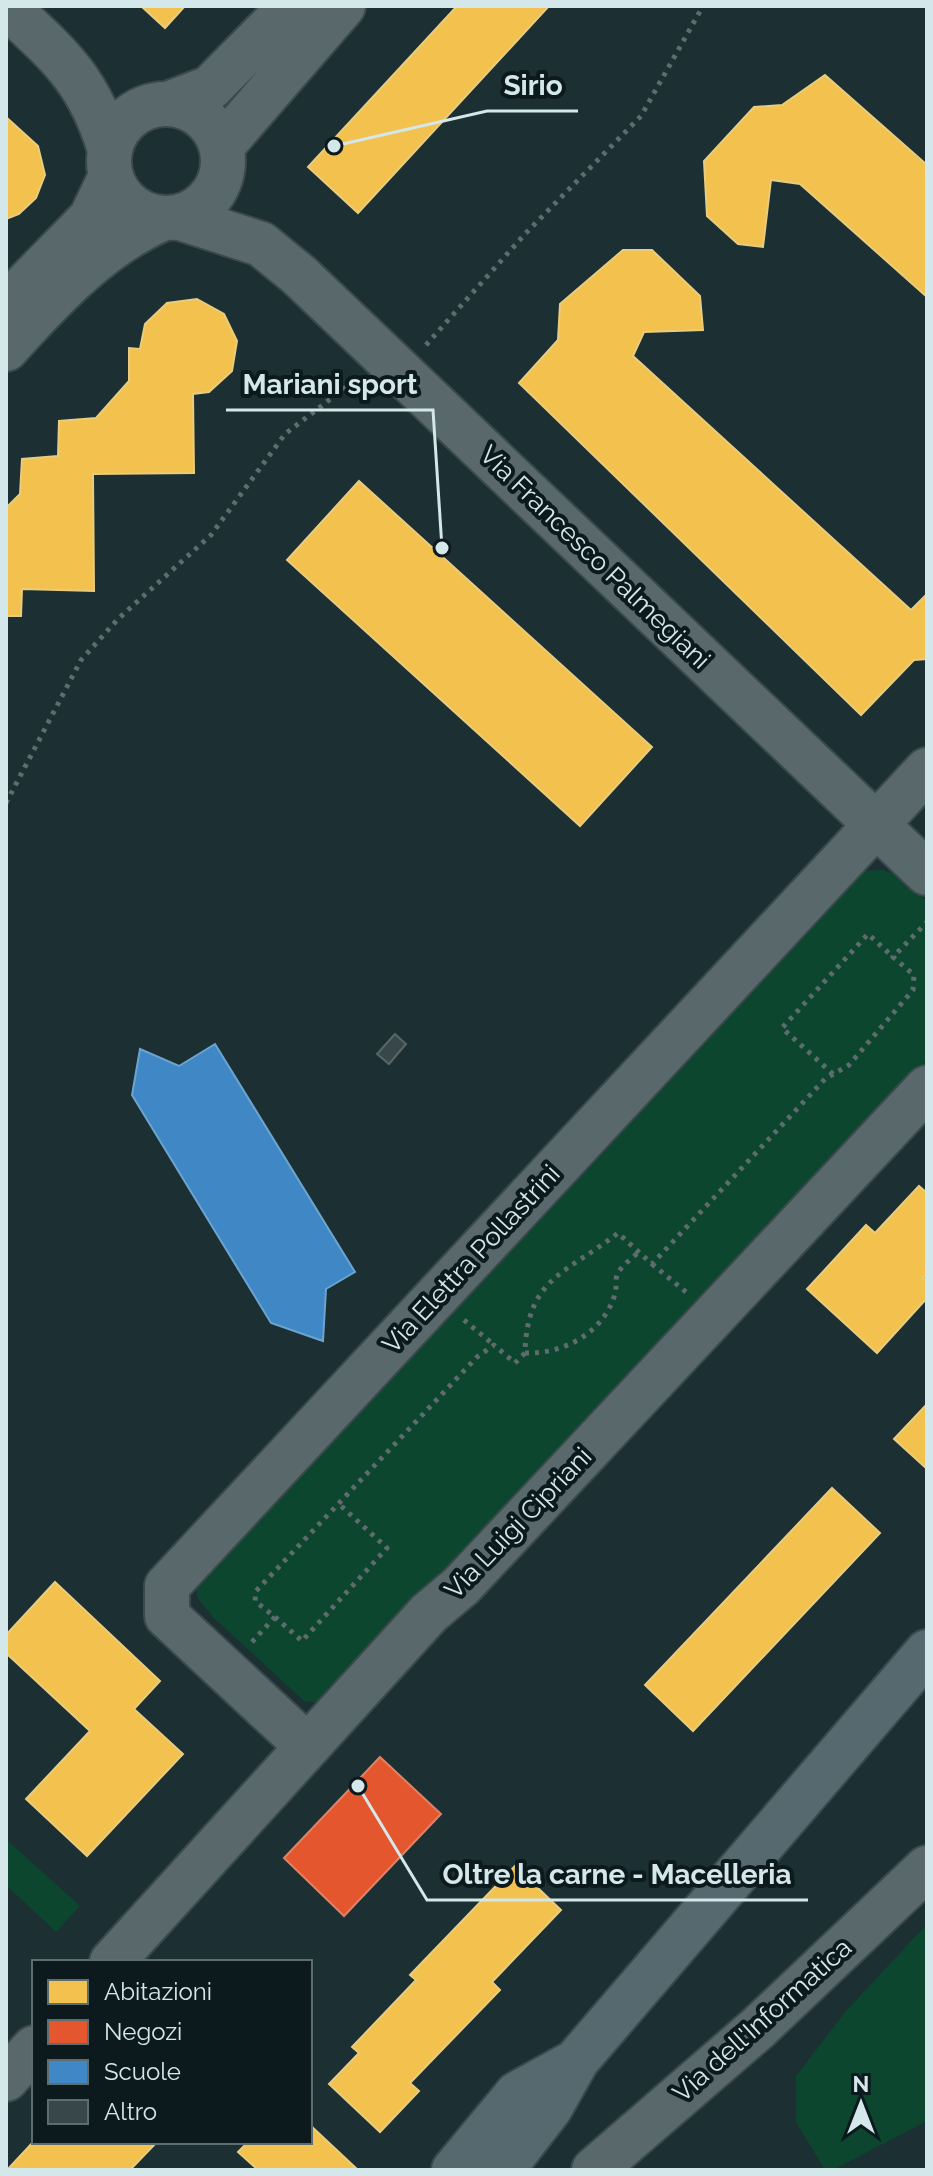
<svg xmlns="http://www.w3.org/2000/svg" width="933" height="2176" font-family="Raleway,sans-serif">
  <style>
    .green { fill: #0c462f }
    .homes { fill: #f2c14e; stroke: #e9cc7d; stroke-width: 2 }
    .shops { fill: #e4572e; stroke: #df8266; stroke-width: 2 }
    .schools { fill: #3f88c5; stroke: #6ca4d0; stroke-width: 2 }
    .building { fill: #384848; stroke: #576767; stroke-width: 2 }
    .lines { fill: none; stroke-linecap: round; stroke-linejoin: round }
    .minor-casing { stroke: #3a494b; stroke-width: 48 }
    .major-casing { stroke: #3a494b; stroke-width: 48 }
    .path { stroke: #5f6c6e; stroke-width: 5; stroke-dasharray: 4 6; stroke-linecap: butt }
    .minor { stroke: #59686a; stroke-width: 44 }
    .major { stroke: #55696e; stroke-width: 44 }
    .labels { text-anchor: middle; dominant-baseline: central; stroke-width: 8; stroke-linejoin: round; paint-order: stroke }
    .street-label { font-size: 26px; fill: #d4e7ea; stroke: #0c1a1d }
    .leader { fill: none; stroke: #d4e7ea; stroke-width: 3 }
    .callout-dot { fill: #d4e7ea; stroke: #0c1a1d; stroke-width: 3 }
    .callout-label { font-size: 28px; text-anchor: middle; font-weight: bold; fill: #d4e7ea; stroke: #0c1a1d; stroke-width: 8; stroke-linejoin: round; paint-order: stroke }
  </style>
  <rect width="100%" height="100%" fill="#1c2f32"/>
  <!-- green -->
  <path class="green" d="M882,870L897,875L927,902V1060L338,1696L319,1703L304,1701L213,1617L197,1597V1584L859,871Z
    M6,1839L80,1906L56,1932L6,1885Z
    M927,1924V2121L833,2170H825L796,2122V2076L846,2011Z"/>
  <!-- homes -->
  <path class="homes" d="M141,6H185L165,28Z
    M457,6H549L358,213L308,167Z
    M825,75L927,165V297L800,184L771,180L763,247L738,244L707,216L704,161L754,107L782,105Z
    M6,117L38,146L45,175L36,198L19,214L6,219Z
    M623,250H652L700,296L703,330L644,332L633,356L911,610L927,594V659L914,660L861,715L519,383L558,340L560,304Z
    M197,299L224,314L237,341L232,371L209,392L193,394L194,473L93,474L94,591L22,589L21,616H6V508L20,494L22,459L58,456L59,421L96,418L129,381V348L140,349L145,324L167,303Z
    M359,481L652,747L580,826L287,560Z
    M919,1186L927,1193V1274L923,1278L927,1282V1298L877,1353L807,1289L866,1225L875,1233Z
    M927,1404V1469L894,1439Z
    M832,1488L880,1533L693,1731L645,1685Z
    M55,1582L160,1681L134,1709L183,1754L87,1856L26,1799L90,1731L6,1653V1635Z
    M515,1866L561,1910L492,1982L500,1990L410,2083L419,2091L380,2132L329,2084L359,2053L352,2047L416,1980L410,1975Z
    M310,2125L358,2170H258L238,2152L248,2142H310Z
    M34,2141V2142H157L130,2170H7Z"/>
  <!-- shops -->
  <path class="shops" d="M380,1757L441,1814L344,1916L284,1858Z"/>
  <!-- schools -->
  <path class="schools" d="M215,1044L355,1272L326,1289L323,1341L271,1323L132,1095L140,1049L179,1066Z"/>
  <!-- building -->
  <path class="building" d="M395,1034L406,1044L389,1064L377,1054Z"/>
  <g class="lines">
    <!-- minor casing -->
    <g class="minor-casing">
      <path id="minor" d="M6,6C59,55 89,79 110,150
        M168,104L210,88L291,6
        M109 161a57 57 0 1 1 114 0a57 57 0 1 1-114 0Z
        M222,146L343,6
        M177,217L261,244L299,275L927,873
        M6,305L91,218L111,176
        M6,349C51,299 102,244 164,218
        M307,1746L167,1616V1586L927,770
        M112,1962L429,1613L461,1586L927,1088
        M6,2079L34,2048
        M594,2170L758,2028L927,1868"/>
    </g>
    <!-- major casing -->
    <g class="major-casing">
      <path id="major" d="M454,2170L517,2094L575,2062
        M502,2170L550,2108L577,2060L927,1652"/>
    </g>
    <!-- path -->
    <path class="path" d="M426,345L525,234L641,116L703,6
      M6,803L81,660L118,619L211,535L285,434L355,380
      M833,1074L782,1028L868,934L893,957
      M652,1264L686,1292
      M464,1320L494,1345
      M525,1353C563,1354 603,1334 615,1294C617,1289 615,1281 617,1275C620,1267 632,1258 639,1252
      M275,1617L302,1641L387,1548L340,1505
      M252,1642L275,1617L255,1601L256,1591L477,1357L494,1345L515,1363L525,1353C527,1277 566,1274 618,1233L652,1264L825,1079L849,1065L913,990L914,975L893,957L927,922"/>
    <!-- minor -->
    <use href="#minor" class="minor"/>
    <!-- major -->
    <use href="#major" class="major"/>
  </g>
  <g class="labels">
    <!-- street labels -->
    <g class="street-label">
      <text transform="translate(595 557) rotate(44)">Via Francesco Palmegiani</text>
      <text transform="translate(471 1259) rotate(-47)">Via Elettra Pollastrini</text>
      <text transform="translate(518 1523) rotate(-46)">Via Luigi Cipriani</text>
      <text transform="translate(762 2020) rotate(-42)">Via dell'Informatica</text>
    </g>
  </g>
  <!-- callouts -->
  <path class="leader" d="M334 146L487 111H578M442 548L433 410H226M358 1786L427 1900H808"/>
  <g class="callout-dot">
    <circle cx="334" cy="146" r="8"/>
    <circle cx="442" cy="548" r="8"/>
    <circle cx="358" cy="1786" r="8"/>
  </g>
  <g class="callout-label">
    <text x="533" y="95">Sirio</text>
    <text x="330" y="394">Mariani sport</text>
    <text x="617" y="1884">Oltre la carne - Macelleria</text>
  </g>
  <!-- border -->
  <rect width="933" height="2176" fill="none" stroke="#d4e7ea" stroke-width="16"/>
  <!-- legend -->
  <rect x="32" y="1960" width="280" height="184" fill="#0c1a1d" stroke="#5c6c6f" stroke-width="2"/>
  <rect x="48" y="1980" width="40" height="24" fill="#f2c14e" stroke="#5c6c6f" stroke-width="2"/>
  <text x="104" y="2000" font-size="24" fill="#d4e7ea">Abitazioni</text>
  <rect x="48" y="2020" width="40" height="24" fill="#e4572e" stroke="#5c6c6f" stroke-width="2"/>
  <text x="104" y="2040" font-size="24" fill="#d4e7ea">Negozi</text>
  <rect x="48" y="2060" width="40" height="24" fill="#3f88c5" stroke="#5c6c6f" stroke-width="2"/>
  <text x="104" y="2080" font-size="24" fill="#d4e7ea">Scuole</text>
  <rect x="48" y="2100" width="40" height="24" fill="#384848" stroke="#5c6c6f" stroke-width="2"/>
  <text x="104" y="2120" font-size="24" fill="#d4e7ea">Altro</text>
  <!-- north arrow -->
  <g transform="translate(861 2104)" stroke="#0c1a1d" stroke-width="6" paint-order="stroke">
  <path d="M0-6L14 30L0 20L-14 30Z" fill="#d4e7ea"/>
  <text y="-12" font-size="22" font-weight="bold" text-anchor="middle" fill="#d4e7ea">N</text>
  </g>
</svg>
